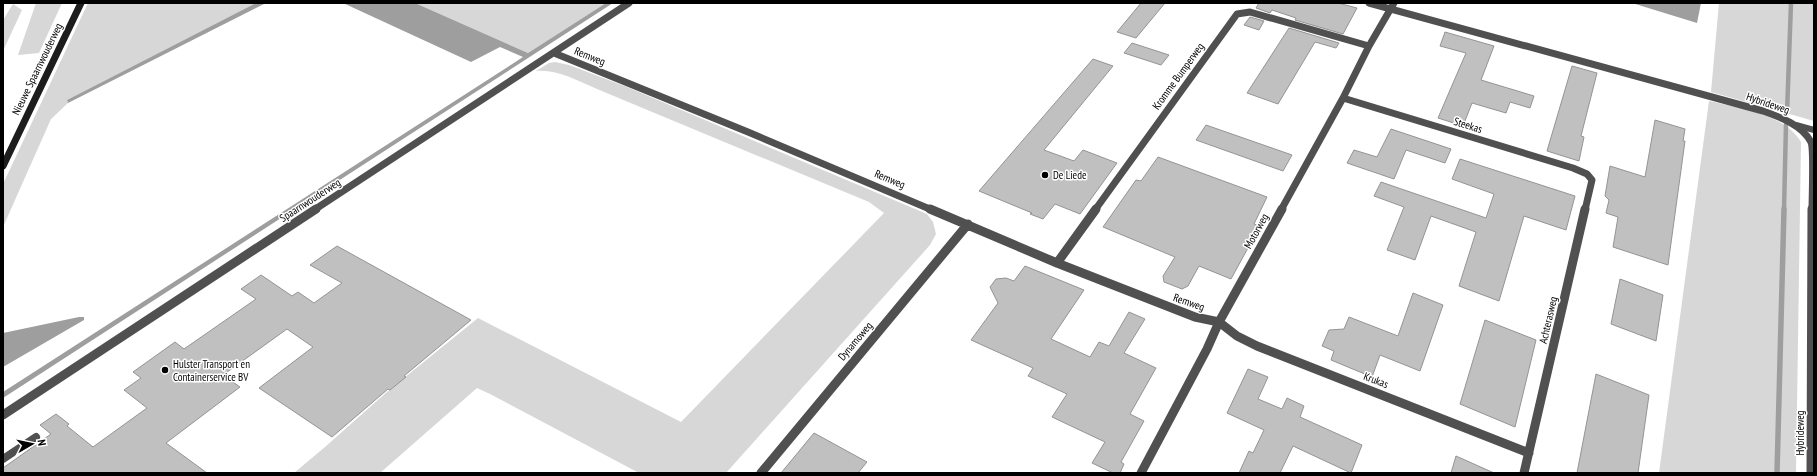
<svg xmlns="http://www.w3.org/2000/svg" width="1817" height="476" font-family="'PT Sans Narrow',sans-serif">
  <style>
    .green { fill: #d7d7d7 }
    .water { fill: #9e9e9e }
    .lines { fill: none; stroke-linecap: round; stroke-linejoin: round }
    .stream-far1 { stroke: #9e9e9e; stroke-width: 4.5 }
    .stream { stroke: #9e9e9e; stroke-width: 5.5 }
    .building { fill: #c0c0c0; stroke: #949494 }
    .lane-far1 { stroke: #505050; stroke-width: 6 }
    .lane { stroke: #505050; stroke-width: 8 }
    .street-far1 { stroke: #505050; stroke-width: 7 }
    .street { stroke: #505050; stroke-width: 9 }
    .secondary { stroke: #1d1d1d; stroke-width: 7 }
    .poi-dot { fill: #000; stroke: #fff; stroke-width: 1.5 }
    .labels { text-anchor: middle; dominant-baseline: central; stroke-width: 3; stroke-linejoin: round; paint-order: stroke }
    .street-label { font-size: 11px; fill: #000; stroke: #fff }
    .poi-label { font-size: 11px; fill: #000; stroke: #fff; text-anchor: start }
  </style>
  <rect width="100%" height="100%" fill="#fff"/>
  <!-- green -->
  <path class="green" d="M36,3H62L39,53L18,55Z
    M88,3H256L67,100L68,103L51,119L3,227V184Z
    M415,3H606L528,53Z
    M1719,3H1814V121L1711,92Z
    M13,4L22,10L3,51V20Z
    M555,62L569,65L627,87L927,214L933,222L936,234L930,245L726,473H639L490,394L477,388L380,473H294L325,447L388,391L478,318L681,422L884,213L869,202L597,89C578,81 557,69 536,71L549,63Z
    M1709,101C1738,108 1785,114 1801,142L1796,473H1659Z"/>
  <!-- water -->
  <path class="water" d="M256,3H266L68,103L67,100Z
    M343,3H415L528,53L606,3H613L3,398V392L523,57L500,47L471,62Z
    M1632,3H1701L1697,23Z
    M79,317H84V320L3,367V333Z"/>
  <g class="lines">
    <!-- stream-far1 -->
    <path class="stream-far1" d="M1787,113L1791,3
      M1784,210L1786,124"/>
    <!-- stream -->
    <path class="stream" d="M1777,473L1784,209"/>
  </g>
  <!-- building -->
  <path class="building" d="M1141,3H1165L1136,38L1117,32Z
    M1259,3H1338L1357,8L1343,34L1295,20L1296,18L1272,10L1270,13L1256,8Z
    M1250,17L1264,21L1259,30L1244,25Z
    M1289,28L1339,43L1336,48L1315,42L1278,104L1247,93Z
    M1445,32L1494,46L1481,80L1534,96L1530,108L1510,102L1506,113L1472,103L1463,126L1438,118L1466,53L1440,46Z
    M1132,43L1169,55L1161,65L1124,53Z
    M1093,59L1113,66L1044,150L1074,161L1083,150L1117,163L1080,214L1055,204L1043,219L1030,214L1032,213L979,191Z
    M1572,66L1597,73L1581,136L1584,137L1579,161L1547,151Z
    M1655,120L1685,129L1683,141H1685L1668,265L1613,247L1618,217L1606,213L1609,200L1605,196L1610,166L1645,177Z
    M1206,125L1292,155L1283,171L1196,140Z
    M1391,129L1451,149L1445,163L1406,150L1394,179L1347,163L1354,150L1377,157Z
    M1158,157L1267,197L1254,224L1260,226L1231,279L1199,266L1188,286L1182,289L1164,282L1163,276L1175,257L1103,227L1136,180L1141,181Z
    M1460,159L1575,196L1566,230L1524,216L1499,301L1459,286L1476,232L1431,216L1415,260L1387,250L1404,207L1374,196L1381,182L1486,218L1494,194L1452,179Z
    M337,246L471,320L404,376L406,377L390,390L388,389L332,437L259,388L313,347L287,329L223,375L240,387L166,443L207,473H3V468L51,434L40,425L56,414L69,424L67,426L93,447L147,408L124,390L141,378L133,372L175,342L184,349L256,299L241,289L261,275L292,296L298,292L314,303L342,283L310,265Z
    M1025,266L1084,290L1051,339L1090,357L1099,342L1109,346L1129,312L1145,319L1124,353L1156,368L1130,414L1144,421L1121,462L1124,464L1120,473H1113L1092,463L1105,442L1052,417L1067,394L1028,376L1033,368L971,340L998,303L990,287L996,279L1006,278L1014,281Z
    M1620,279L1663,295L1656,341L1611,324Z
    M1413,293L1443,305L1420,371L1380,355L1372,377L1331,360L1334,351L1322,346L1329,330L1344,329L1349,317L1398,336Z
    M1485,320L1536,340L1515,427L1460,404Z
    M1248,369L1268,377L1258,399L1282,409L1287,398L1304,406L1300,417L1362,445L1351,473L1293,446L1280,473H1239L1249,451L1253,453L1264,430L1227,413Z
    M1596,374L1649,395L1638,473H1577Z
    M814,433L867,462L858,473H781Z
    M1456,456L1494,473H1451Z"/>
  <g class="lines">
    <!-- lane-far1 -->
    <path class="lane-far1" d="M1796,125L1814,130"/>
    <!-- lane -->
    <path class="lane" d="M3,459L36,437"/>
    <!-- street-far1 -->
    <path class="street-far1" d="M1369,3L1763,111C1780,117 1802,125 1811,142C1814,149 1812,199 1812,210
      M554,53L748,132L932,210
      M1343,98L1573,168L1587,174L1592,180L1585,210
      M314,210L629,3
      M1095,210L1237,14L1250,12L1369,46
      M1281,210L1343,98L1369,46L1394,3"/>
    <!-- street -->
    <path class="street" d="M930,209L1057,263L1195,317L1219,322L1237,336L1257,346L1529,453
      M1057,263L1096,209
      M3,415L316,209
      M761,473L968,224
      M1141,473L1207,349L1219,322L1282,209
      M1524,473L1585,209
      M1811,473L1812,209"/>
    <!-- secondary -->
    <path class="secondary" d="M3,166L81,3"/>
  </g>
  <!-- markers -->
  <g class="poi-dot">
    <circle cx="1045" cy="175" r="4"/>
    <circle cx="165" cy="370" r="4"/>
  </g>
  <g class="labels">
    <!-- street labels -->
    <g class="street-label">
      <text transform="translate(590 56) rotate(22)">Remweg</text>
      <text transform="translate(37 69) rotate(-64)">Nieuwe Spaarnwouderweg</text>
      <text transform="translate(1178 76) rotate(-54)">Kromme Bumperweg</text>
      <text transform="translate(1768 103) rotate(19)">Hybrideweg</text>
      <text transform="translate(1468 125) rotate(17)">Steekas</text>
      <text transform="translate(890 179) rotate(23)">Remweg</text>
      <text transform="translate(310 200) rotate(-33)">Spaarnwouderweg</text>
      <text transform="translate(1256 231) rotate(-61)">Motorweg</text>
      <text transform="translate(1189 302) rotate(19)">Remweg</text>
      <text transform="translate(1548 320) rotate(-77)">Achterasweg</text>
      <text transform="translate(855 341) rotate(-50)">Dynamoweg</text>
      <text transform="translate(1376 380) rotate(21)">Krukas</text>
      <text transform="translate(1800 433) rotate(-90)">Hybrideweg</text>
    </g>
    <!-- poi labels -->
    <g class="poi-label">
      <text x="1053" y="175">De Liede</text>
      <text x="173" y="364">Hulster Transport en<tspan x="173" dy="13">Containerservice BV</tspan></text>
    </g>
  </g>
  <!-- border -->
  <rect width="1817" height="476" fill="none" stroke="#000000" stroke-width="8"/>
  <!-- north arrow -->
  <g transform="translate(32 444) rotate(81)" stroke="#ffffff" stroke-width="3" paint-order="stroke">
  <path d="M0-3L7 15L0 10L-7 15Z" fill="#000000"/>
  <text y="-6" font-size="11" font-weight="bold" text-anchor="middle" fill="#000000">N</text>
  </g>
</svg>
